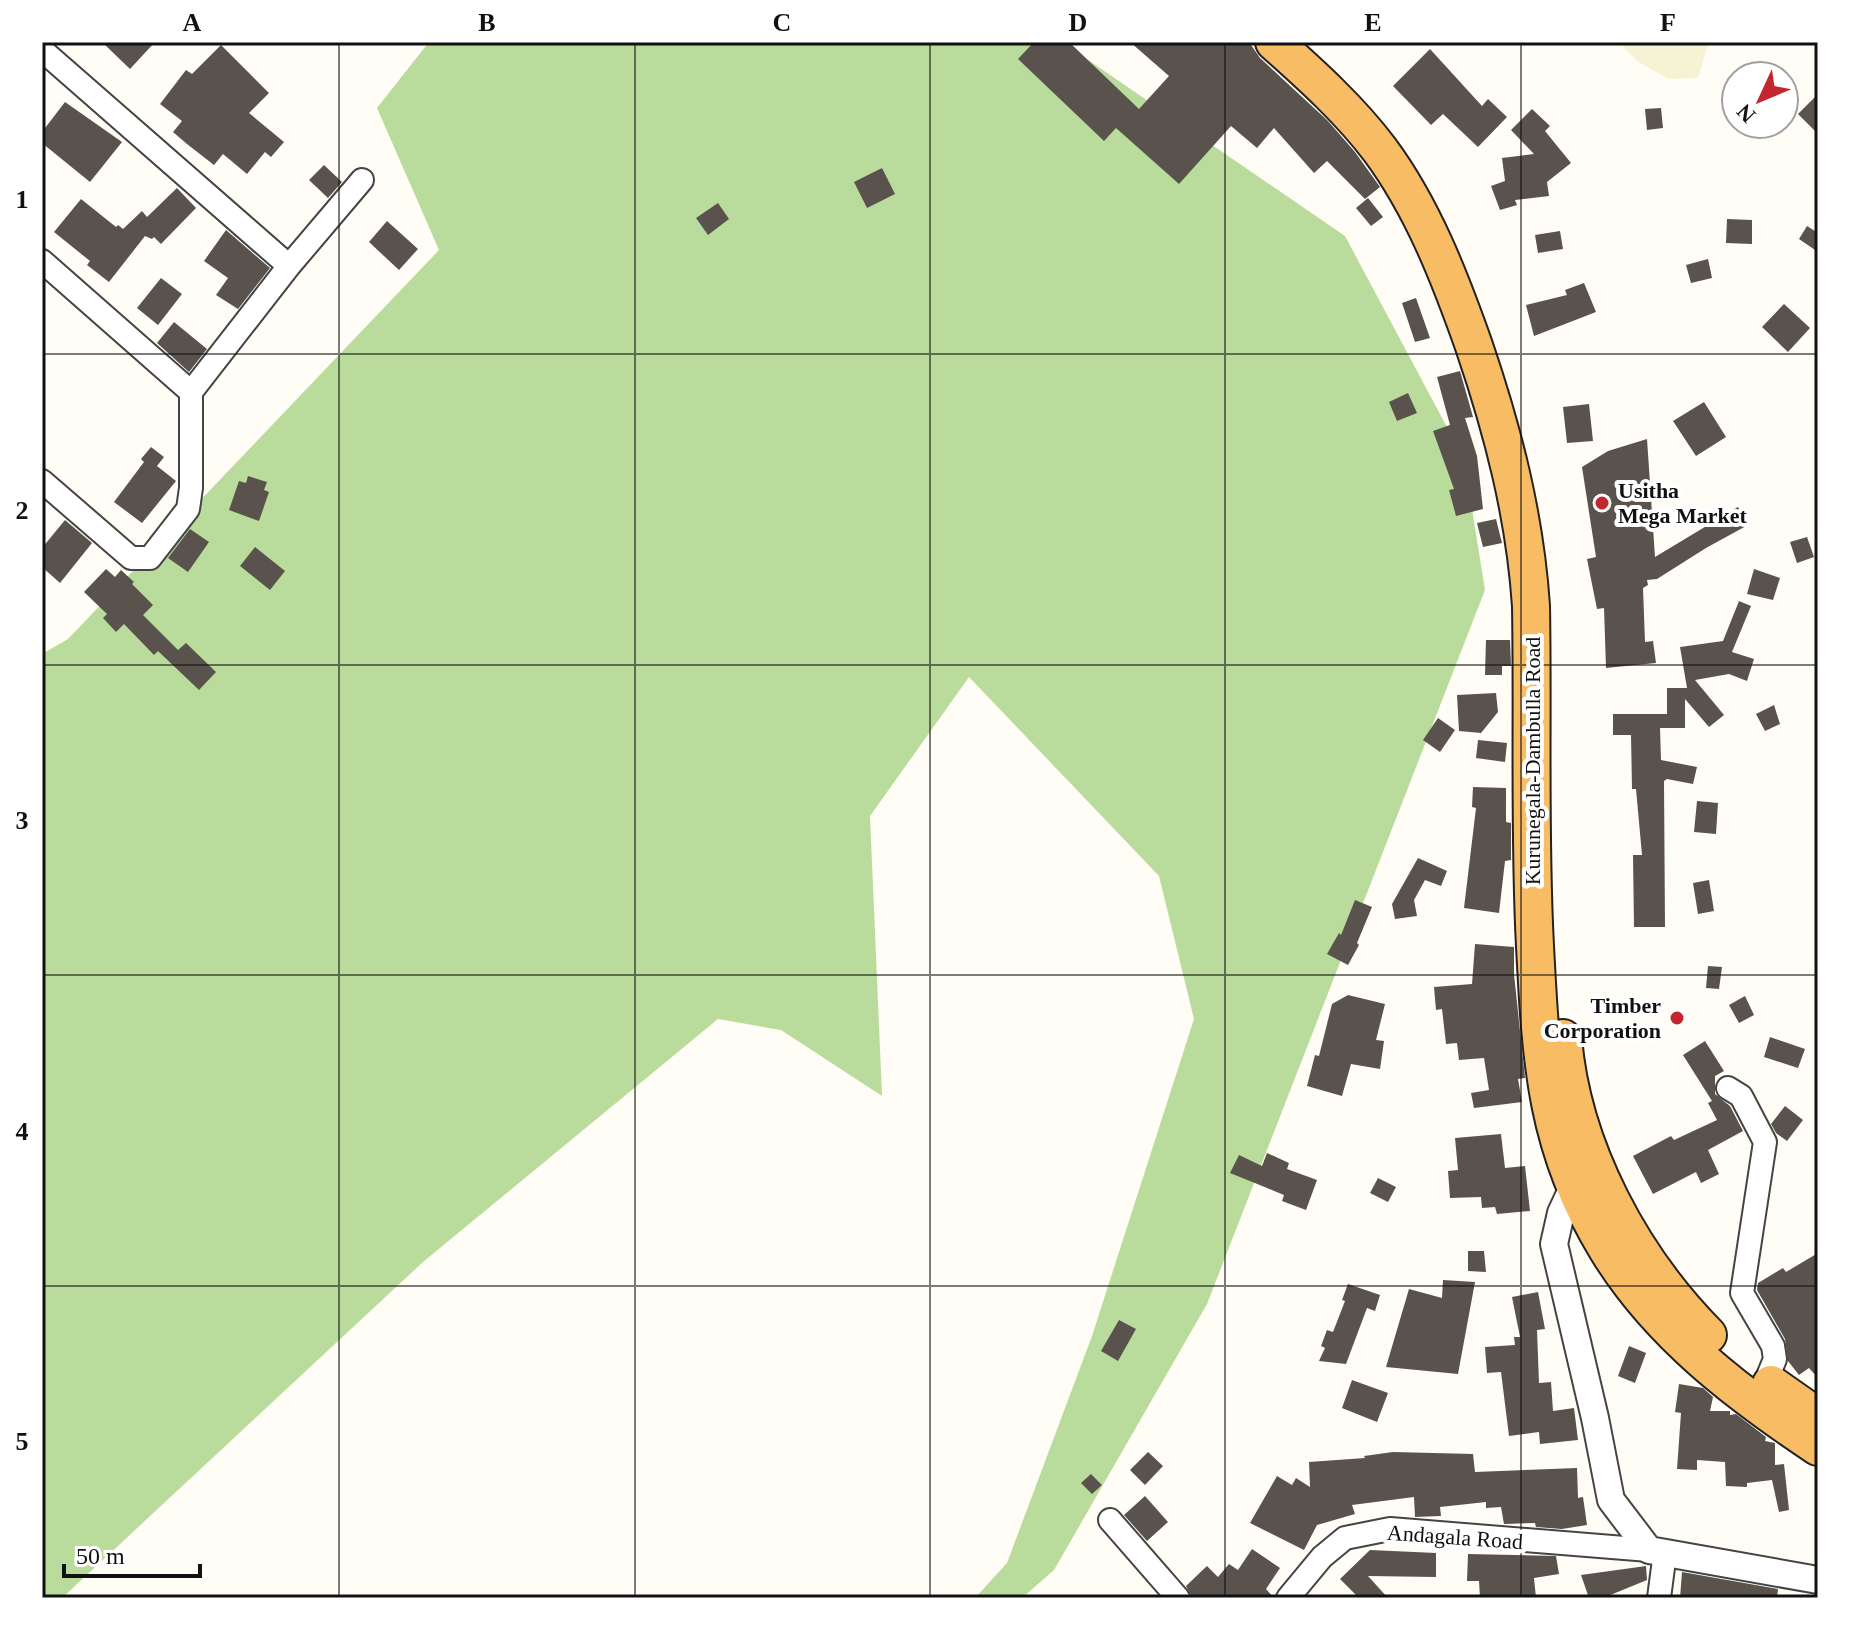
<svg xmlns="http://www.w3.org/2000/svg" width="1860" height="1640" font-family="'Times New Roman',serif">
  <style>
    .farmland { fill: #f6f3d4 }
    .forest { fill: #b9dc9c }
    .building { fill: #5a524d }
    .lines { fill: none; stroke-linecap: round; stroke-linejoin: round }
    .minor-casing { stroke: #444; stroke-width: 26 }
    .tertiary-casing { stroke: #444; stroke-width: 30 }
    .trunk-casing { stroke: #222; stroke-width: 40 }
    .minor { stroke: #fff; stroke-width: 22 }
    .tertiary { stroke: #fff; stroke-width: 26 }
    .trunk { stroke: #f7bc64; stroke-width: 36 }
    .grid { fill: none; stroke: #111; stroke-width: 2; stroke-opacity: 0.55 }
    .poi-dot { fill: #c4262e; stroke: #fff; stroke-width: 3 }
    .labels { text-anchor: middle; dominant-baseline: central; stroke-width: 8; stroke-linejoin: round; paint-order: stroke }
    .poi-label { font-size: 22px; font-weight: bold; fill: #111; stroke: #fff; text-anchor: start }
    .street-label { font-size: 22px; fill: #111; stroke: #fff }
    .neatline { fill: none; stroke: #111; stroke-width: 3 }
    .grid-label { font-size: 26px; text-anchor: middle; font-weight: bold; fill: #111 }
  </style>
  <rect width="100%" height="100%" fill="#fffdf5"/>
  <!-- farmland -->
  <path class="farmland" d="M1619,42H1709L1698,78L1668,79L1637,61Z"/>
  <!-- forest -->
  <path class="forest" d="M429,42H1062L1345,236L1464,459L1485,590L1207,1304L1054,1570L1022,1598H975L1007,1563L1092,1336L1194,1019L1159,876L969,677L870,816L882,1096L781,1030L718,1019L423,1262L62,1598H42V654L68,639L439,250L377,108Z"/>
  <!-- building -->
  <path class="building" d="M102,42H155L130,69Z
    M1034,42H1069L1139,109L1169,76L1130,42H1249L1260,58L1328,121L1355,152L1380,187L1365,199L1327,161L1314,173L1274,128L1257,148L1231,126L1179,184L1116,128L1104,141L1018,59Z
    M221,45L269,93L249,113L284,142L271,157L265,152L247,174L223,154L214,165L187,144L173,132L182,121L160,104L186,70L192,74Z
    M1430,49L1482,106L1488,99L1507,117L1478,147L1443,114L1431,125L1393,86Z
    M1818,94V134L1798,114Z
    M65,102L122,142L90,182L42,143V132Z
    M1661,108L1663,128L1647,130L1645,109Z
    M1532,109L1550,126L1545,131L1571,163L1547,182L1549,196L1515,200L1517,205L1500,210L1491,186L1505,181L1502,158L1534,154L1511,130Z
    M324,165L342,182L328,198L309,180Z
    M882,168L895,194L867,208L854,182Z
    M177,188L196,208L161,244L154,237L152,239L145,236L109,282L87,265L90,261L54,232L81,199L116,227L118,225L123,229L142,211L147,217Z
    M1368,198L1383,217L1371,226L1356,208Z
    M718,203L729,219L708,235L696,218Z
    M1727,219L1752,220V244L1726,243Z
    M387,221L418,249L399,270L369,242Z
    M1807,226L1818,233V252L1799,239Z
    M226,230L270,268L238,309L216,295L228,278L204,261Z
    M1560,231L1563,249L1538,253L1535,235Z
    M1708,259L1712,278L1691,283L1686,265Z
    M161,278L182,294L158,325L137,308Z
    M1584,283L1596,312L1534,336L1526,305L1567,295L1565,290Z
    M1416,298L1430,338L1415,342L1402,303Z
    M1784,304L1810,328L1788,352L1762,327Z
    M174,322L207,349L189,372L157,343Z
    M1460,371L1473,417L1465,418L1477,456L1483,509L1456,516L1449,490L1454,489L1433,431L1450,425L1437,377Z
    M1408,393L1417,413L1397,421L1389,402Z
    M1704,402L1726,437L1696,456L1673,421Z
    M1589,404L1593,441L1567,443L1563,407Z
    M1647,439L1655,557L1738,507L1748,525L1706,548L1657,579L1647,580L1648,585L1643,588L1645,642L1653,641L1656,663L1606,668L1604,608L1597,609L1587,559L1596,557L1582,467L1608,451Z
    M151,447L164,457L157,466L176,481L142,523L114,502L144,462L141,459Z
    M248,476L267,482L264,490L269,492L259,521L229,510L239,481L246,483Z
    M1496,519L1502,543L1483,547L1477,523Z
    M65,520L92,543L60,583L42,567V548Z
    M190,529L209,542L188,572L168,558Z
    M1807,537L1814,557L1797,563L1790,542Z
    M255,547L285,571L270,590L240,566Z
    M106,569L115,577L121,570L134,582L132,584L153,605L143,615L178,650L186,643L216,672L199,690L158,651L154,655L124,624L116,632L103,618L107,614L84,592Z
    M1754,569L1780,578L1773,600L1747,594Z
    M1739,601L1751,606L1732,652L1754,659L1747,681L1729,674L1695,680L1724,715L1709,727L1685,699V728H1660L1661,760L1697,767L1693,784L1667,779L1664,781L1665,927H1634L1633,855H1642L1636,789H1632L1631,735H1613V714H1667V688H1687L1680,647L1723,641Z
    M1486,640H1510L1511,666H1502V675H1485Z
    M1496,693L1498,712L1481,733L1459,731L1457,695Z
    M1774,705L1780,724L1765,731L1756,714Z
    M1438,718L1455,730L1440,752L1423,740Z
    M1478,740L1507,743L1505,762L1476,758Z
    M1473,787L1506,788V822L1511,823V860L1505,861L1499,913L1464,908L1476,808L1472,807Z
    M1697,801L1718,803L1716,834L1694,832Z
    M1418,858L1447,871L1441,886L1425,880L1414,900L1417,916L1395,919L1392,904Z
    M1709,880L1714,911L1698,914L1693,883Z
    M1355,900L1372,907L1357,943L1359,945L1348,965L1327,954L1339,933L1341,935Z
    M1475,944L1514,947V974L1525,1078L1518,1079L1522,1102L1474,1108L1471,1093L1489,1090L1484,1058L1459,1060L1457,1043L1446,1044L1442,1009L1436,1010L1434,987L1472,984Z
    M1708,966L1722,967L1719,989L1706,988Z
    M1348,995L1385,1004L1376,1040L1384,1041L1380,1069L1351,1064L1342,1096L1307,1086L1315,1055L1319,1056L1332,1004Z
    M1745,996L1754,1015L1739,1023L1729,1005Z
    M1770,1037L1805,1049L1798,1068L1764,1057Z
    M1705,1041L1724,1071L1715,1076V1094L1730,1106L1743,1131L1708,1150L1719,1174L1701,1183L1696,1172L1653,1194L1633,1156L1671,1136L1674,1140L1717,1120L1708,1103L1712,1101L1683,1055Z
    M1785,1106L1803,1120L1787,1141L1776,1133L1771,1124Z
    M1501,1134L1505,1168L1525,1166L1530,1211L1497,1214L1495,1207L1482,1208L1481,1197L1450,1198L1448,1171L1458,1170L1455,1138Z
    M1267,1153L1289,1163L1287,1169L1317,1180L1306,1210L1282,1201L1284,1195L1230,1173L1239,1155L1262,1166Z
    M1378,1178L1396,1187L1388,1202L1370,1193Z
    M1468,1251H1484L1486,1272L1468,1271Z
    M1818,1253V1378L1809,1368L1799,1375L1788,1361L1785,1339L1757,1290L1758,1283L1783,1268L1786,1272Z
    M1443,1280L1475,1282L1458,1374L1386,1367L1409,1289L1442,1298Z
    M1348,1284L1380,1295L1375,1311L1367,1308L1346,1364L1319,1361L1325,1348L1321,1346L1327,1330L1333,1332L1345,1301L1342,1300Z
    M1538,1292L1545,1329L1537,1330L1539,1383L1551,1382L1553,1411L1574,1408L1578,1440L1540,1444L1539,1432L1509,1436L1501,1372L1487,1373L1485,1347L1515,1345L1514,1337H1520L1512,1297Z
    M1119,1320L1136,1329L1118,1361L1101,1351Z
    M1629,1346L1646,1353L1635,1383L1618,1376Z
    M1352,1380L1388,1393L1377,1422L1342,1408Z
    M1679,1384L1703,1388L1713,1397L1710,1411H1730V1415L1736,1414L1766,1437L1765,1441L1775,1443V1465L1784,1464L1789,1510L1779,1512L1772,1480L1747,1483V1487L1726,1486L1725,1462L1697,1460V1470L1677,1469L1681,1413L1675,1412Z
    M1148,1452L1163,1466L1145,1485L1130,1470Z
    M1393,1452L1473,1454L1475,1472L1577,1468L1578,1498L1583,1497L1587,1525L1562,1529L1536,1527L1535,1523L1504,1524L1501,1507L1486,1508V1502L1440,1507L1441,1516L1415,1517L1414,1497L1352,1505L1355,1514L1317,1525L1304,1550L1250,1523L1277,1476L1292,1485L1296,1478L1310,1487L1309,1462L1365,1458L1364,1456Z
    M1091,1474L1102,1485L1092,1494L1081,1483Z
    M1145,1496L1168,1522L1147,1541L1124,1515Z
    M1252,1549L1280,1568L1266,1589L1274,1598H1192L1186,1586L1207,1566L1218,1577L1229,1564L1238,1570Z
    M1370,1550L1436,1553V1577L1368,1576L1388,1598H1359L1340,1579Z
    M1468,1554L1556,1556L1559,1574L1534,1578L1536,1598H1480L1479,1581H1467Z
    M1646,1566L1647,1580L1603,1598H1589L1581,1575Z
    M1682,1572L1778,1589L1777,1598H1680Z"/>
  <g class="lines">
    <!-- minor casing -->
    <g class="minor-casing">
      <path id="minor" d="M42,50L289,266
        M42,261L191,392L289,266L362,180
        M42,481L131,558H150L188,509L191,488V392
        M1728,1088L1741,1096L1765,1142L1742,1293L1773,1346L1775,1359L1766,1381
        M1110,1520L1178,1598
        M1288,1598L1322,1557L1345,1538L1390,1529L1649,1550
        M1659,1598L1665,1552"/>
    </g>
    <!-- tertiary casing -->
    <g class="tertiary-casing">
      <path id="tertiary" d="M1584,1178L1574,1185L1561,1213L1554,1244L1595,1418L1611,1500L1649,1550L1818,1580"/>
    </g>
    <!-- trunk casing -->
    <g class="trunk-casing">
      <path id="trunk" d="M1274,42C1311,75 1350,110 1380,150C1423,208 1450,278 1474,346C1503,431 1525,516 1531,606C1533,719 1529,833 1535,946C1541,1061 1545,1148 1607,1249C1658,1333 1737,1393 1818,1447
        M1563,1038C1572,1148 1632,1258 1708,1335
        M1771,1384L1818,1417"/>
    </g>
    <!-- minor -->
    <use href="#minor" class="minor"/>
    <!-- tertiary -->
    <use href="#tertiary" class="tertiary"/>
    <!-- trunk -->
    <use href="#trunk" class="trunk"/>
  </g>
  <!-- grid -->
  <path class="grid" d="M339,42V1598M635,42V1598M930,42V1598M1225,42V1598M1521,42V1598M42,354H1818M42,665H1818M42,975H1818M42,1286H1818"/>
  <!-- markers -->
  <g class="poi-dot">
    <circle cx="1602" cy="503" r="8"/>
    <circle cx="1677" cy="1018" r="8"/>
  </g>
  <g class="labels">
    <!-- poi labels -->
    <g class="poi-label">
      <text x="1618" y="490">Usitha<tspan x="1618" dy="25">Mega Market</tspan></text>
      <text x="1661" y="1005" text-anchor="end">Timber<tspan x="1661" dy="25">Corporation</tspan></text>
    </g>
    <!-- street labels -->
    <g class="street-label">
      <text transform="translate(1532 761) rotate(-90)">Kurunegala-Dambulla Road</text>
      <text transform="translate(1455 1537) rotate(4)">Andagala Road</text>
    </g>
  </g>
  <!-- border -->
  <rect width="1860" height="1640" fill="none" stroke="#ffffff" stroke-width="88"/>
  <!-- north arrow -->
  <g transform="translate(1760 100) rotate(226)"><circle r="38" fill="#ffffff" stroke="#a0a0a0" stroke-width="2"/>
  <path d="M0-6L14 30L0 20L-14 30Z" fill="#c4262e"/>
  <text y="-12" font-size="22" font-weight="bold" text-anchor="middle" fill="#111111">N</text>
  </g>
  <!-- scale -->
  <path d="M64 1564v12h136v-12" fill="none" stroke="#111111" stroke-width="4"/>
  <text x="76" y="1564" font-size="24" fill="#111111" stroke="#ffffff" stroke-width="6" paint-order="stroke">50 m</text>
  <rect x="44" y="44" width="1772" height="1552" class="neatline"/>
  <g class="grid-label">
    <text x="192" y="31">A</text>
    <text x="487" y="31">B</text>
    <text x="782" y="31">C</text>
    <text x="1078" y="31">D</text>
    <text x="1373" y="31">E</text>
    <text x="1668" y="31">F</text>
    <text x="22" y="208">1</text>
    <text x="22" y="519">2</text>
    <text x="22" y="829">3</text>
    <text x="22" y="1140">4</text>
    <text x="22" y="1450">5</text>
  </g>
</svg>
